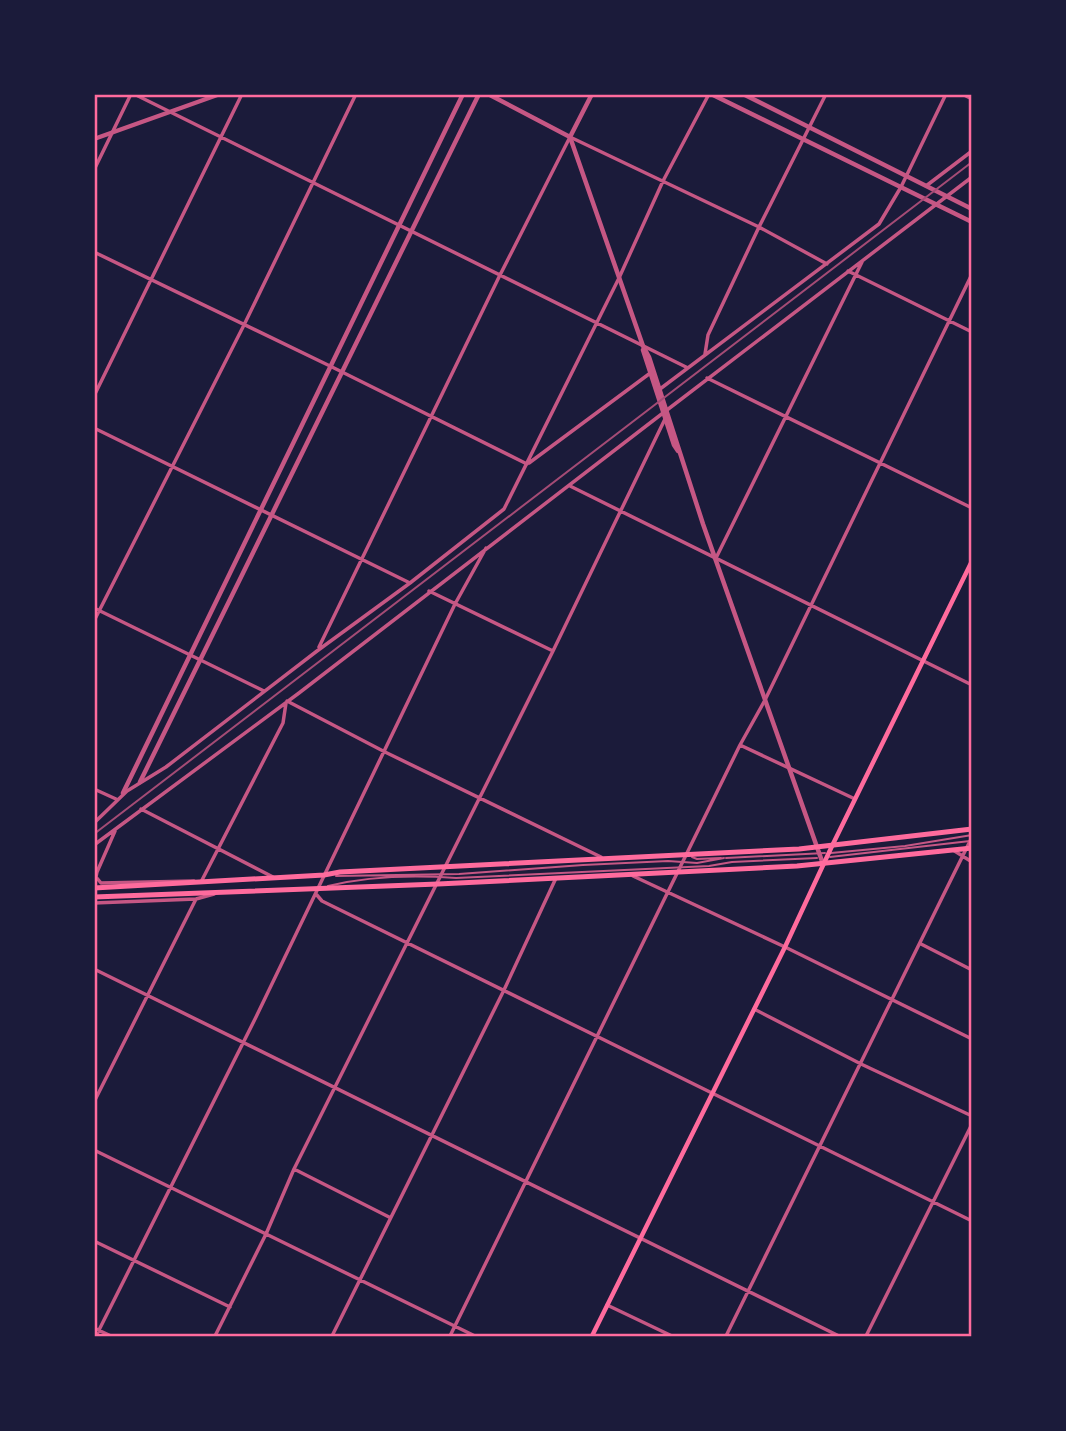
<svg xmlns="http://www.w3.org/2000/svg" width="1066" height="1431" font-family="'PT Sans',sans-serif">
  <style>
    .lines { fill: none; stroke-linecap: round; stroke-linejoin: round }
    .service { stroke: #c65784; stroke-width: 2 }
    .minor { stroke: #c65784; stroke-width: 3.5 }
    .tertiary { stroke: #c65784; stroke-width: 4.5 }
    .secondary { stroke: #ff6b9d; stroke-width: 4.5 }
    .primary { stroke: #ff6b9d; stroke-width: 5 }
    .rail { stroke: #a44b75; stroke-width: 2 }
    .neatline { fill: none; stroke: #ff6b9d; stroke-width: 2.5 }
  </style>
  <rect width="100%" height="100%" fill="#1b1b3a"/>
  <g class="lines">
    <!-- service -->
    <path class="service" d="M831,853L905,846L972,835
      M692,857L697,859L721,858
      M830,857L970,841
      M726,858L825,853
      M336,876L459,874L583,865L668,861L697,863L724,858
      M328,886C369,876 414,875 456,878L709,866L732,862L817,858"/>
    <!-- minor -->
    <path class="minor" d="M134,94L688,368
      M962,94L972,99
      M94,170L131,94
      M926,186L972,151
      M94,252L330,366L527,464
      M848,271L972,332
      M705,354L708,335L759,227L826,94
      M707,378L972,508
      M660,389L879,224L901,187L946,94
      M94,396L242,94
      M667,410L972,177
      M94,428L410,583
      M529,463L649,374
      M570,486L972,685
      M716,558L862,262
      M429,591L553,651
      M94,608L264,691
      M94,621L244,325L356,94
      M319,647L499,277L570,137L759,227L827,264
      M287,701L385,752L601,857
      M740,745L855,799
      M94,789L116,799
      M141,809L273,877
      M94,823L127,791L166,767L317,651L410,583L504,509L619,278L663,181L709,94
      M115,831L97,872L96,877L101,883L194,881
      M94,845L299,693L663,413
      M953,850L972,862
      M633,876L785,947L972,1039
      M201,882L283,723L286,703
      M316,894L322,901L972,1221
      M94,903L196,899L214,894
      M921,944L972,970
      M94,969L839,1336
      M754,1009L861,1064L972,1116
      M94,1102L196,899
      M94,1150L475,1336
      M294,1169L389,1217
      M94,1241L230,1307
      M607,1305L672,1336
      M94,1328L111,1336
      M96,1336L256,1017L455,604L486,548
      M215,1336L266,1234L294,1169L553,651L665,419
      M332,1336L504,990L556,878
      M450,1336L740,745L765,700L972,274
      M726,1336L972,837
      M866,1336L972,1124"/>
    <!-- tertiary -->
    <path class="tertiary" d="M488,94L570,137
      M711,94L972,222
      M743,94L972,209
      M570,137L643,346L649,357L703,524L823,864
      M570,137L592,94
      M94,139L220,94
      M643,350L674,445L678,451
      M140,782L479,94
      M123,793L463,94"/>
    <!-- secondary -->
    <path class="secondary" d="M592,1336L785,947L832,846L972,561"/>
    <!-- primary -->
    <path class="primary" d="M94,888L324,875L340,872L799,849L972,829
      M94,897L438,884L797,866L972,848"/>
    <!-- rail -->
    <path class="rail" d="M94,834L972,162"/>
  </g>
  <!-- border -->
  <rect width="1066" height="1431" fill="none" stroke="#1b1b3a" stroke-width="192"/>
  <rect x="96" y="96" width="874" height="1239" class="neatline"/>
</svg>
